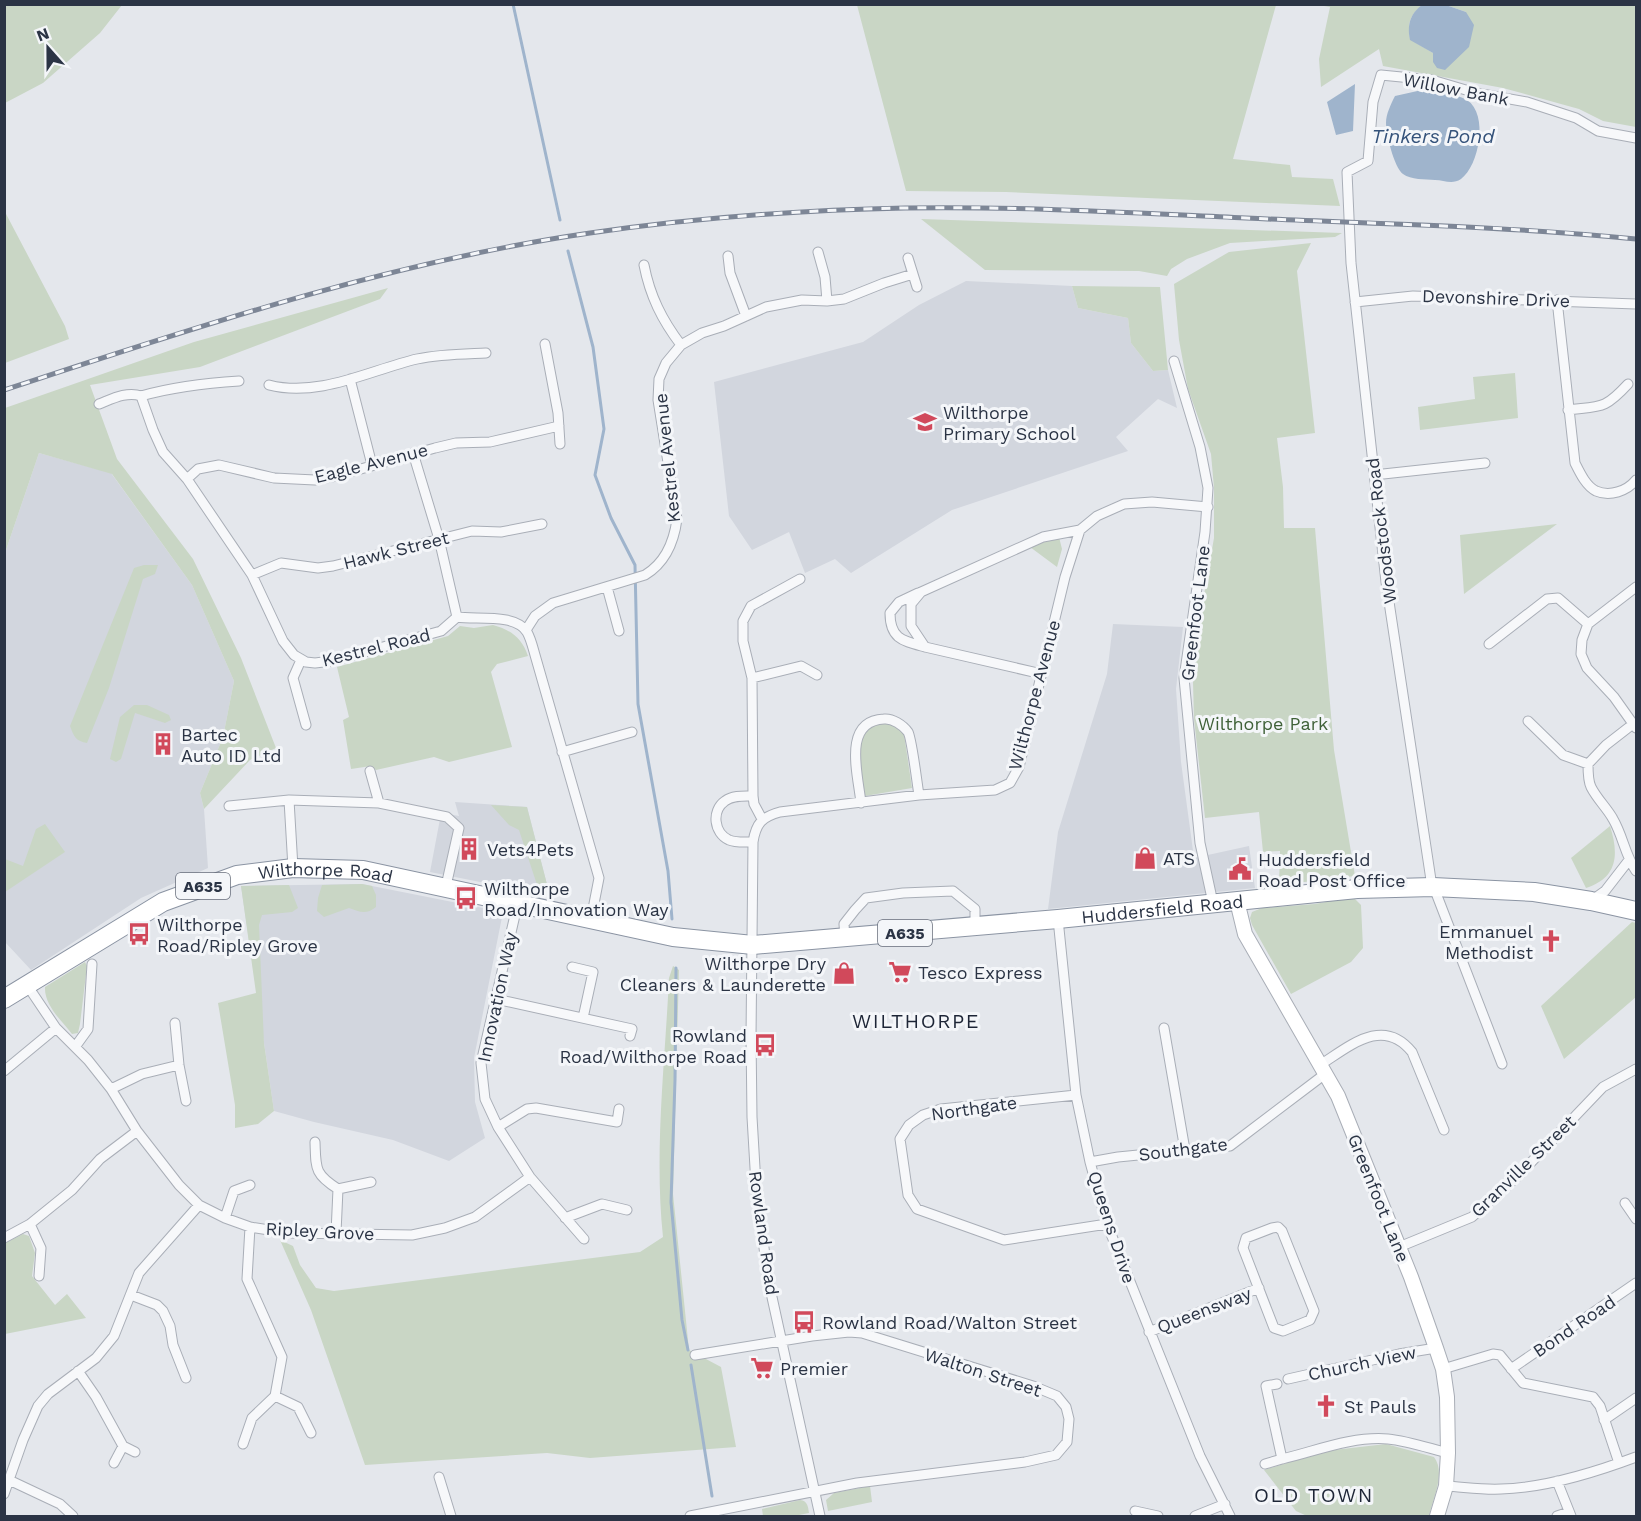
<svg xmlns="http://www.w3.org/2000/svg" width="1641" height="1521" font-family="'Work Sans',sans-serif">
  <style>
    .built { fill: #d2d6de }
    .green { fill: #c9d6c5 }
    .water { fill: #9fb4cc }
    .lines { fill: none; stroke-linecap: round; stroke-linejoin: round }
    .stream { stroke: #9fb4cc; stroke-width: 3 }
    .street-casing { stroke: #a9aeb7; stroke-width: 11 }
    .secondary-casing { stroke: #a9aeb7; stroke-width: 16 }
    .highway-casing { stroke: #8b94a3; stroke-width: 20 }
    .street { stroke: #f7f8fa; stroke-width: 9 }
    .secondary { stroke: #fff; stroke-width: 14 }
    .highway { stroke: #fff; stroke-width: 18 }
    .rail-casing { stroke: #7d8696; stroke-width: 5 }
    .rail { stroke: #f4f6f9; stroke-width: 3; stroke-dasharray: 9; stroke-linecap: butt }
    .labels { text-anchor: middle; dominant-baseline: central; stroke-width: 6; stroke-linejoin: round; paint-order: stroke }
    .shield { fill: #f4f6f9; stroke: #676e7b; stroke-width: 1.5 }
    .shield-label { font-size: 16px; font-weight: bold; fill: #2b3445 }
    .street-label { font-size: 18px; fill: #2b3445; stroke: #f4f6f9 }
    .poi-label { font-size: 18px; fill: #2b3445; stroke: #f4f6f9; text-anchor: start }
    .park-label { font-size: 18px; fill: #3f6138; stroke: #f4f6f9 }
    .water-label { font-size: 20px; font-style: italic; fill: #34527a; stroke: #f4f6f9 }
    .neighbourhood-label { font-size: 20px; letter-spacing: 1.5px; fill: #1d2536; stroke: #f4f6f9 }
  </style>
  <rect width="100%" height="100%" fill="#e4e7ec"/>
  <!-- built -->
  <path class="built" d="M966,281L1072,286L1078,308L1128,318L1131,343L1153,371L1168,370L1177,408L1158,399L1116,437L1128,451L952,510L851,573L835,559L805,573L789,532L752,550L729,516L714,382L863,342L919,305Z
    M39,453L111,473L192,585L234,681L223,737L200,793L204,809L208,868L141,898L31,970L5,942V553Z
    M1113,624L1183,627L1176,689L1181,762L1194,858L1249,846L1255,888L1048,909L1058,832L1107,674Z
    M455,802L527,807L550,896L430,872L440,819L448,814L459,816Z
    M362,884L503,912L474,1058L475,1102L485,1138L449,1161L393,1140L314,1122L274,1111L241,886Z"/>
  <!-- green -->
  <path class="green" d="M5,4H122V5L100,33L43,83L5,103Z
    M857,5H1276L1233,159L1290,165L1292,177L1333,179L1340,206L1006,192L906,191Z
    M1318,5H1423C1410,14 1407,24 1410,39L1433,53V61L1466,12L1446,5H1636V127L1603,121L1579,109L1503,88L1383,66L1379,49L1321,87L1319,59L1330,7Z
    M5,212L65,326L69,339L5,363Z
    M921,219L1342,233L1335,237L1230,243L1187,259L1171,269L1167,276L1139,271L985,270Z
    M1311,243L1297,271L1315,433L1277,438L1283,487L1284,528H1315L1334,750L1355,876L1279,885L1280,851L1263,852L1259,812L1205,818L1194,719L1193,682L1202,606L1214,538V488L1211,454L1188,389L1179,340L1174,284L1229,252Z
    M1072,286L1160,287L1168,370L1153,371L1131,343L1128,318L1078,308Z
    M388,288L380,299L200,367L90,385L117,459L193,559L241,658L276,748L250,760L204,809L200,793L223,737L234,681L192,585L112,474L39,453L5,553V408L194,342Z
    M1515,373L1518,418L1420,430L1418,407L1475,399L1473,377Z
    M1557,524L1464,594L1460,535Z
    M1059,537L1062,549L1057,567L1030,547Z
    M144,565H158L155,574L143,579L109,688L87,743C76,741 74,737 70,726L134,568Z
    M493,625C511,630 522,638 528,656L497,664L491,672L512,747L449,762L434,757L376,770L371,766L351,769L343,720L349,717L337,667L448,636L460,626L474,628Z
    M134,705H147L169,715L171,720L165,723L135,713L121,759L116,762L110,759L120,717Z
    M886,722L897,726L904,734L912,788L865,796C863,775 851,737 872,724C875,722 882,722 886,722Z
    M491,805L527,807L550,896L540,894L519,830L509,825Z
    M45,824L65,852L5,892V859L23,866L36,829Z
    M1610,826C1619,854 1618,878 1586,888L1571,858Z
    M362,884L372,886L376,895V907C366,915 360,912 349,908L324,917L317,911L318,898L322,885Z
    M289,885L298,908L292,912L262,915L259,925L264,1043L274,1111L258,1124L235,1128V1105L218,1003L256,993L241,886Z
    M1353,897L1361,905L1363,948L1351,962L1291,994L1252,925L1250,918L1252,912L1262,908L1315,904Z
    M1632,922L1636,923V997L1564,1059L1541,1006Z
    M85,962L87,966L80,1024L78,1033L72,1034C62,1021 44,1005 45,987Z
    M673,966L679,970L673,1194L689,1350L721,1367L736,1447L590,1458L547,1453L365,1465L311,1310L280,1240L293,1246L300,1265L316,1288L334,1291L640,1252L663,1237C654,1153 665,1063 669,978Z
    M23,1234L29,1236L35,1253L32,1276L55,1305L67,1294L86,1318L5,1334V1243Z
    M1386,1444L1434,1457C1446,1473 1433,1498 1429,1516H1307L1296,1511L1264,1470L1325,1451Z
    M870,1486L872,1502L828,1511L826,1500L834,1493Z
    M800,1500C808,1501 808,1507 809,1513L794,1516H763L762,1509Z"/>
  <!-- water -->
  <path class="water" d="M1423,4L1446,5L1466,12L1474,25L1469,47L1445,70L1437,68L1433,62V53L1410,40C1407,24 1410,14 1423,4Z
    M1355,84L1353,131L1336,135L1327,102Z
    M1422,90C1436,92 1455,93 1467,100C1489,114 1479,166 1461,179C1452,185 1444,180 1435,180C1425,179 1411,180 1403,174C1394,167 1386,134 1386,123C1386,114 1391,104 1395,96Z"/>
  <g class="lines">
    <!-- stream -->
    <path class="stream" d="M513,4L560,220
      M568,251L593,347L604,429L595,475L611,518L635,565L638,704L668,871L672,919
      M676,968L675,1080L671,1202L682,1320L688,1350
      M691,1365L712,1496"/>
    <!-- street casing -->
    <g class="street-casing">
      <path id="street" d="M818,252L825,277L827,301
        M728,256L730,273L746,316
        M908,258L917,287
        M644,265C650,296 662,320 681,345
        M1557,300L1575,463C1580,473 1586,486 1596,491C1610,497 1627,491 1636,480
        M1355,302L1413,296L1636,304
        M545,344L558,413L560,444
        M1174,361L1200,447L1208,488L1205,532L1184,678L1200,843L1213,903
        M350,379L372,465
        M239,381C206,383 173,387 141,396L153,430L163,452L187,479L252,575L283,641L294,655L306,662L315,663L332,661L441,631L457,617C476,620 515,613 527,632C531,639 533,648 535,655L599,878L591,919
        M269,385C319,398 370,370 417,359C440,354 463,354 486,353
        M99,404C112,399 127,391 141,396
        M1568,410C1601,406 1604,410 1628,384
        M413,453L439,539L457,617
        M1374,475L1485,463
        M187,479L198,469L219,465L274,478L315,480L336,476L435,448L456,443L490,442L559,426
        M252,575L281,563L318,568L333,566L472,531L501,532L542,524
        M607,587L619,631
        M1636,587L1588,624L1582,640L1581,654L1587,668L1614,697L1636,728
        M918,593L899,602L890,613C890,639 903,641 925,647
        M526,630L535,616L553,603L645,575C665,563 674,542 677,519L658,400L659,379L666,363L681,345L702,333L724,326L766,307L802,300L827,301L844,299L884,283L913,274
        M1489,644L1547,599L1558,598L1588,624
        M301,660L293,678L306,725
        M1042,674L925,647L911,626V604L921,592L1043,537L1080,530
        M752,678L801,666L817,675
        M1528,721L1563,755L1588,764
        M1633,724L1606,745L1588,764C1588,772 1588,781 1591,787C1597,799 1607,808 1613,819C1623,836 1625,855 1636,871
        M562,752L632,732
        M370,771L379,803
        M753,796L752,678L743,641V621L751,606L800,579
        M289,800L293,868
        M861,803C858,774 842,721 884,719C892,718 903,725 908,732C912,739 917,784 919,795
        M229,806L289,800L379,803L447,817L459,828L446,886
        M753,842C745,842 736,843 729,840C714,833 711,811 725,801C733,795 744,796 753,796L754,804L762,819
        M1591,901L1605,891L1629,860
        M518,902L481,1063L485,1099L498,1127L530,1177L584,1239
        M1058,919L1076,1095L1090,1162L1107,1224L1200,1456L1230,1516
        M845,938L844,924L855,910L866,898L903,893L953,891L975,909V925
        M572,967L593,972L583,1018
        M27,985L56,1028L88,1060L111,1089L137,1131L179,1185L199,1205L225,1218L250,1227L288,1233L412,1235L445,1228L475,1217L530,1177
        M496,999L632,1029L630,1036
        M175,1023L179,1065L186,1101
        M1164,1028L1185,1150
        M75,1047L88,1029L92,964
        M1502,1064L1431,880L1386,582L1351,263L1347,172L1368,161L1373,102L1381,75L1432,80L1476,93L1527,102L1576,118L1598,131L1636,138
        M1320,1065C1350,1046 1383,1016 1412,1052L1444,1130
        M4,1071L56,1028
        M111,1089L142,1074L179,1065
        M1076,1095L941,1109L923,1115L909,1125L900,1139L908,1195L917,1209L1004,1240L1107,1224
        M498,1127L527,1109L536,1108L617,1122L619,1109
        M315,1142C316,1168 314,1174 338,1189L336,1233
        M1090,1162L1118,1157L1230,1146L1325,1074
        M338,1189L371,1182
        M1625,1203L1636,1219
        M225,1218L234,1191L250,1185
        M565,1218L602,1204L627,1210
        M30,1224L41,1248L39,1276
        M1278,1227L1282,1231L1314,1311L1310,1320L1283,1331L1274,1328L1243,1248L1246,1238L1272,1228Z
        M4,1238L30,1224L72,1190L100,1159L137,1131
        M1399,1247L1472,1217L1519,1175L1603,1087L1636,1069
        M131,1295L157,1305L163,1311L170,1326L173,1345L186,1378
        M1149,1332L1259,1288
        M1443,1369L1493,1354L1500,1355L1523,1383L1593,1397L1600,1406L1619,1463
        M1511,1369L1636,1283
        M78,1371L96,1397L123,1446L135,1452
        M1288,1379L1399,1354L1436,1348
        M1277,1384L1266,1386L1282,1459C1316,1451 1352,1436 1388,1439C1408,1441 1428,1448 1448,1453
        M275,1396L298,1407L311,1433
        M1604,1420L1636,1398
        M243,1444L252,1418L275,1396L282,1357L247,1279L250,1227
        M114,1463L123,1446
        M1265,1464L1282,1459
        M439,1477L451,1516
        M9,1480L60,1504L73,1516
        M1557,1481L1571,1516
        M1446,1486C1464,1487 1483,1490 1501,1489C1545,1488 1596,1472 1636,1457
        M4,1494L23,1440L38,1406L48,1394L96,1358L114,1336L139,1273L199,1205
        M1135,1511L1158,1516
        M690,1516L857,1483L1025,1462L1056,1455L1067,1442L1069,1419L1066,1407L1057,1396L1033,1386L862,1333L849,1332L812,1336L695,1355
        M820,1516L768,1279L756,1185L752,1117L751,1037L753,842C756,823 762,817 780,812L919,795L995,790L1010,783L1019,767L1065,577L1080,530L1097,516L1124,504L1152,502L1208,507
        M1195,1516L1225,1504
        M1557,1516L1569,1512"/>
    </g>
    <!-- secondary casing -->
    <g class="secondary-casing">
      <path id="secondary" d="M1237,901L1245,934L1338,1096L1411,1277L1436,1348L1443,1369L1447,1397L1448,1453L1446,1486L1437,1516"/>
    </g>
    <!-- highway casing -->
    <g class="highway-casing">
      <g id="highway">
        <path id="s1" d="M4,999L163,902L237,875L293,868L363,870L673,937L753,945L1058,919L1357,889L1433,887L1534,892L1591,901L1636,911"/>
      </g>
    </g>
    <!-- street -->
    <use href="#street" class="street"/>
    <!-- secondary -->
    <use href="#secondary" class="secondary"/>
    <!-- highway -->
    <use href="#highway" class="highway"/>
    <!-- rail casing -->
    <g class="rail-casing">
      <path id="rail" d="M4,390C197,327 389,262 590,233C694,218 800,210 905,208C1019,206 1132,213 1246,218C1376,224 1507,226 1636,239"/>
    </g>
    <!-- rail -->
    <use href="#rail" class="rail"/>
  </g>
  <!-- icons -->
  <defs>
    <g id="school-bare" transform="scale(1.8)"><path d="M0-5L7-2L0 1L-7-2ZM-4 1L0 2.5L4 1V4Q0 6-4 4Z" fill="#d1495b" stroke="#f4f6f9" stroke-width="2.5" paint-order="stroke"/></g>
    <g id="building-bare" transform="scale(1.8)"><path d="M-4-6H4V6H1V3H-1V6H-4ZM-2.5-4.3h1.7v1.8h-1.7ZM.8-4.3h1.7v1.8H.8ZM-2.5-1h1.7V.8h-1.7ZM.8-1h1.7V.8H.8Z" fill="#d1495b" stroke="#f4f6f9" stroke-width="2.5" paint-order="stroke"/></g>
    <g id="shop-bare" transform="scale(1.8)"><path d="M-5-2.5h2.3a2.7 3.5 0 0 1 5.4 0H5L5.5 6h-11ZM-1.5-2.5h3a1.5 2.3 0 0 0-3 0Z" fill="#d1495b" stroke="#f4f6f9" stroke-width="2.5" paint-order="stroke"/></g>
    <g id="civic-bare" transform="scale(1.8)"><path d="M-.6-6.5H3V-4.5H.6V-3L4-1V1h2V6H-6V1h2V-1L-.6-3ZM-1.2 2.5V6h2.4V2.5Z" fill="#d1495b" stroke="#f4f6f9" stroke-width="2.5" paint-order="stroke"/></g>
    <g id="bus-bare" transform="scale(1.8)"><path d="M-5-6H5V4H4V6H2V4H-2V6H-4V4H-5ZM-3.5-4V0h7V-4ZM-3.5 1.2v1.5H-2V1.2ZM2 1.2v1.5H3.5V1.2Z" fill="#d1495b" stroke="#f4f6f9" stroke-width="2.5" paint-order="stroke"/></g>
    <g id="church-bare" transform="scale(1.8)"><path d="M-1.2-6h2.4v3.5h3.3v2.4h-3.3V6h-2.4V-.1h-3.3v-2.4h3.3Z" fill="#d1495b" stroke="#f4f6f9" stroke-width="2.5" paint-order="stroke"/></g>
    <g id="supermarket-bare" transform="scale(1.8)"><path d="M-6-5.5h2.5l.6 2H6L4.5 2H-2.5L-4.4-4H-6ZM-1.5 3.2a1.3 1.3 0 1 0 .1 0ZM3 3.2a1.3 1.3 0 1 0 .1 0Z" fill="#d1495b" stroke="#f4f6f9" stroke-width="2.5" paint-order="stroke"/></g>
  </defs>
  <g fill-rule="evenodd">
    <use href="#school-bare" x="925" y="422"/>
    <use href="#building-bare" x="163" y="744"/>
    <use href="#building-bare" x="469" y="849"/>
    <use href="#shop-bare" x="1145" y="858"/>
    <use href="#civic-bare" x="1240" y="869"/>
    <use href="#bus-bare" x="466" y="898"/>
    <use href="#bus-bare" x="139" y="934"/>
    <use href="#church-bare" x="1551" y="941"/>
    <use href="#supermarket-bare" x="900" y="972"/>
    <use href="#shop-bare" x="844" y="973"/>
    <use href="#bus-bare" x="765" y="1045"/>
    <use href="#bus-bare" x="804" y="1322"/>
    <use href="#supermarket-bare" x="762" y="1368"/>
    <use href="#church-bare" x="1326" y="1406"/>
  </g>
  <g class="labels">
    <!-- shield labels -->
    <g class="shield">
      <rect x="176" y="873" width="54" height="26" rx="4.5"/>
      <rect x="878" y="920" width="54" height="26" rx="4.5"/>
    </g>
    <g class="shield-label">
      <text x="203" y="886">A635</text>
      <text x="905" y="933">A635</text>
    </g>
    <!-- street labels -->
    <g class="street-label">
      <text transform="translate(1456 89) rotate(11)">Willow Bank</text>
      <text transform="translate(1496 298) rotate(2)">Devonshire Drive</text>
      <text transform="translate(667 458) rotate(-96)">Kestrel Avenue</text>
      <text transform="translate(371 463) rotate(-14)">Eagle Avenue</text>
      <text transform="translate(1381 531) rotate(-97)">Woodstock Road</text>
      <text transform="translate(396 550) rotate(-14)">Hawk Street</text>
      <text transform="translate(1195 613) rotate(-83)">Greenfoot Lane</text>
      <text transform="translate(376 647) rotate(-14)">Kestrel Road</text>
      <text transform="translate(1034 695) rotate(-75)">Wilthorpe Avenue</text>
      <text stroke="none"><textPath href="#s1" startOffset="354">Wilthorpe Road</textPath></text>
      <text stroke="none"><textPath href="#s1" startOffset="1200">Huddersfield Road</textPath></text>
      <text transform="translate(497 997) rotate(-78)">Innovation Way</text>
      <text transform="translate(974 1108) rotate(-8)">Northgate</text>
      <text transform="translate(1183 1149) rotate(-7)">Southgate</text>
      <text transform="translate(1523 1166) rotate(-44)">Granville Street</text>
      <text transform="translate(1379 1198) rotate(68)">Greenfoot Lane</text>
      <text transform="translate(1112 1227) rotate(72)">Queens Drive</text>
      <text transform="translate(320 1231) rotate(3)">Ripley Grove</text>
      <text transform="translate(764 1233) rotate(82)">Rowland Road</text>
      <text transform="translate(1204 1310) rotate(-21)">Queensway</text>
      <text transform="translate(1574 1326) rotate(-34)">Bond Road</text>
      <text transform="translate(1362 1363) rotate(-12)">Church View</text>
      <text transform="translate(983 1372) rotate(18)">Walton Street</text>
    </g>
    <!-- poi labels -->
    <g class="poi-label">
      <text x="943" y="412">Wilthorpe<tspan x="943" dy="21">Primary School</tspan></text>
      <text x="181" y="734">Bartec<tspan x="181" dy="21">Auto ID Ltd</tspan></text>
      <text x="487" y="849">Vets4Pets</text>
      <text x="1163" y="858">ATS</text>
      <text x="1258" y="859">Huddersfield<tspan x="1258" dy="21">Road Post Office</tspan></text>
      <text x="484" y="888">Wilthorpe<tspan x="484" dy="21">Road/Innovation Way</tspan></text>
      <text x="157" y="924">Wilthorpe<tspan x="157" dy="21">Road/Ripley Grove</tspan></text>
      <text x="1533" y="931" text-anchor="end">Emmanuel<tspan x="1533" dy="21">Methodist</tspan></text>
      <text x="826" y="963" text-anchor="end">Wilthorpe Dry<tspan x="826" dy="21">Cleaners &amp; Launderette</tspan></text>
      <text x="918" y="972">Tesco Express</text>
      <text x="747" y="1035" text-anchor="end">Rowland<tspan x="747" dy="21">Road/Wilthorpe Road</tspan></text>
      <text x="822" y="1322">Rowland Road/Walton Street</text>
      <text x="780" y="1368">Premier</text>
      <text x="1344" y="1406">St Pauls</text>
    </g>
    <!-- park labels -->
    <g class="park-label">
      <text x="1263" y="723">Wilthorpe Park</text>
    </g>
    <!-- water labels -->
    <g class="water-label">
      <text x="1433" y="136">Tinkers Pond</text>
    </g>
    <!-- neighbourhood labels -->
    <g class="neighbourhood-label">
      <text x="916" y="1021">WILTHORPE</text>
      <text x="1314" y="1495">OLD TOWN</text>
    </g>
  </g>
  <!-- border -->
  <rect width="1641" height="1521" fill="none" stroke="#2b3445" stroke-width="12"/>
  <!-- north arrow -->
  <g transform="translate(48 48) rotate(339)" stroke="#f4f6f9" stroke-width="4.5" paint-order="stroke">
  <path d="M0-4.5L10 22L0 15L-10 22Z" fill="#2b3445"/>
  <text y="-9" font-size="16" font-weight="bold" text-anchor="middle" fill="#2b3445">N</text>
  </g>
</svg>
